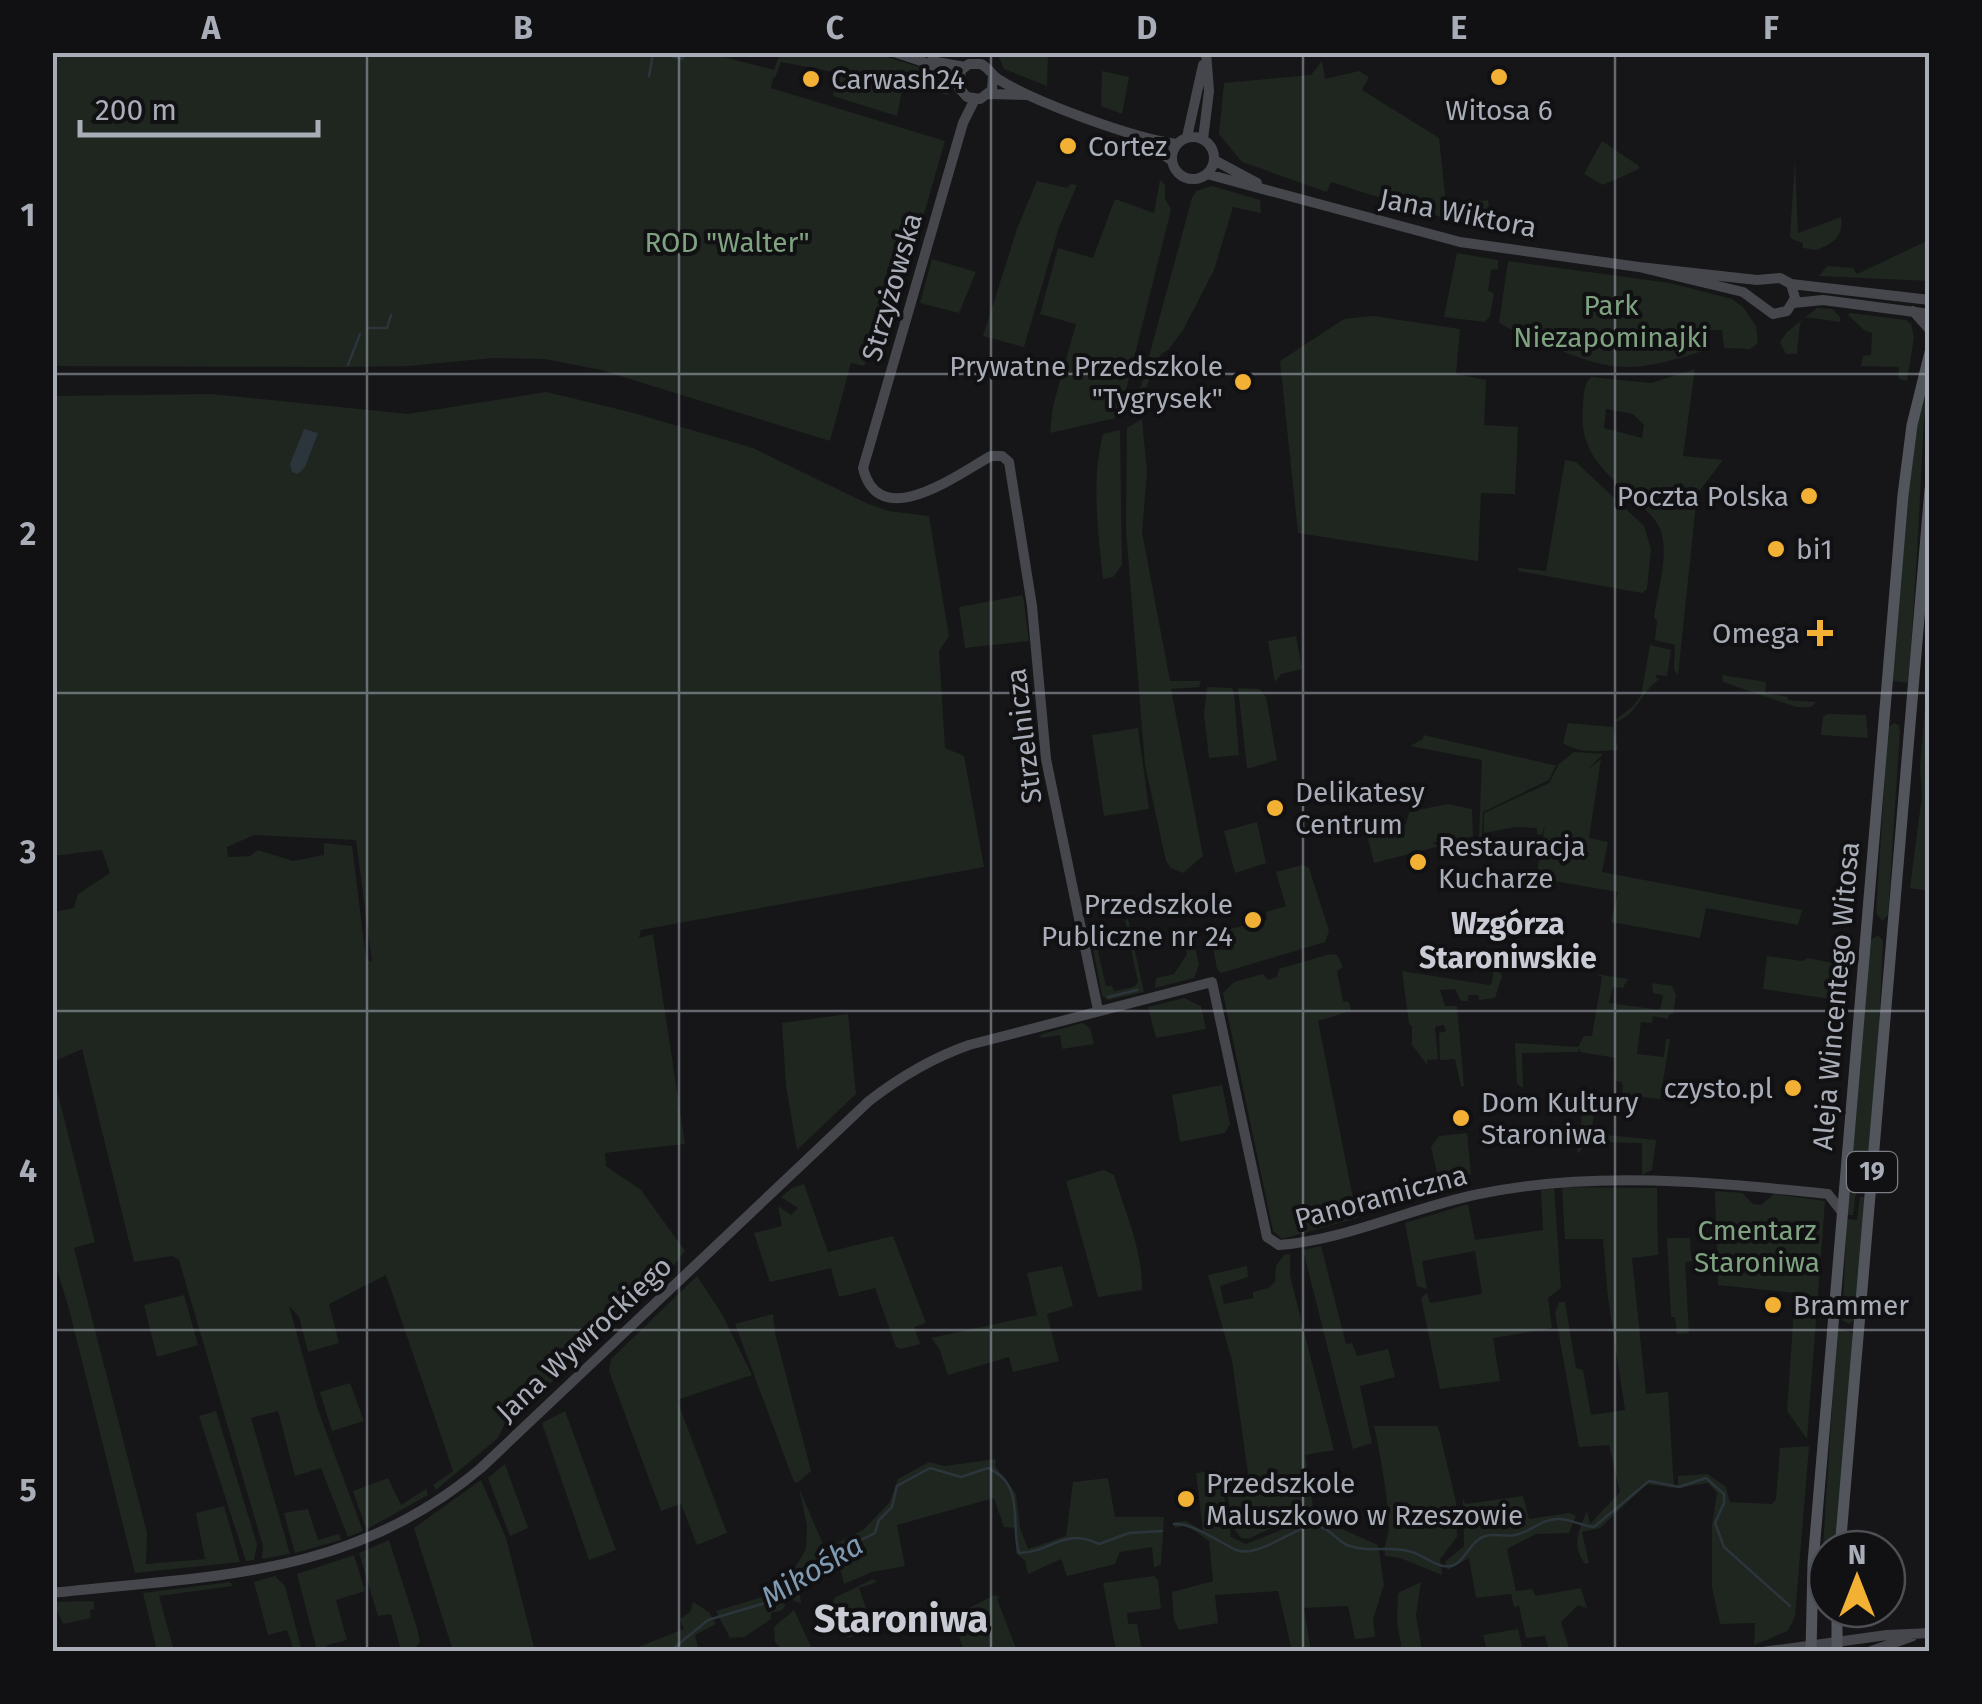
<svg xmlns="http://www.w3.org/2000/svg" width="1982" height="1704" font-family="'Fira Sans',sans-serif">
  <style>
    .green { fill: #1e261f; fill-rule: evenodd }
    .water { fill: #2c353c }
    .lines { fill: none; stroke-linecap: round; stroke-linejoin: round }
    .stream { stroke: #2c353c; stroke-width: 2.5 }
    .secondary { stroke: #45474d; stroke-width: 10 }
    .primary { stroke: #53555c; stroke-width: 11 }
    .grid { fill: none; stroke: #a8adb8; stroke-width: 2.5; stroke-opacity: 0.55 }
    .poi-dot { fill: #f2b134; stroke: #111113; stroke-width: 4 }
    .labels { text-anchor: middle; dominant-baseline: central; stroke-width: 8; stroke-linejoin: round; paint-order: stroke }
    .shield { fill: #111113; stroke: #7b7e86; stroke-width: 2.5 }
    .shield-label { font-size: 25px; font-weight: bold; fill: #a8adb8 }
    .poi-label { font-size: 28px; fill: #a8adb8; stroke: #111113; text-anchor: start }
    .street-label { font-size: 28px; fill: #a8adb8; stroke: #111113 }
    .park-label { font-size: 28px; fill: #7fa381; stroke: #111113 }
    .neighbourhood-label { font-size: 30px; font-weight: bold; fill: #c9ccd4; stroke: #111113 }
    .water-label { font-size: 30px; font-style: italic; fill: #7f9bb3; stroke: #111113 }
    .district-label { font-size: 38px; font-weight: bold; fill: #c9ccd4; stroke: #111113 }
    .neatline { fill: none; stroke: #a8adb8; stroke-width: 4 }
    .grid-label { font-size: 32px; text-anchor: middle; font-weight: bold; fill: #a8adb8 }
  </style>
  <rect width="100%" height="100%" fill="#161618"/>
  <!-- green -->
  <path class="green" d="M705,52L774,70L780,53L870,52L939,73L950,92L947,95L904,81L897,116L833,96L837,76L829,71L781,62L775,78H773L771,88L945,141L882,359L868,355L864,366L851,363L830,441L601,370L545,359L493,358L408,366L345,367L53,366L52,53Z
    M997,53H1048L1047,86L1004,69Z
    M1322,61L1325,79L1359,71L1369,77L1362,90L1439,138L1446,204L1488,200L1492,224L1440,217L1331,182L1327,192L1242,162L1219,134L1224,83L1311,75Z
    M1102,71L1129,77L1122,114L1101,106Z
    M1602,141L1639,166V169L1603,185L1584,174Z
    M1795,160L1798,233L1841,217C1844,236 1833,244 1816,250L1803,248V243L1792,239L1790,236Z
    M1160,180L1165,185V198L1171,210L1121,410L1116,418L1050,433L1053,406L1076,324L1040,314L1058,248L1093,258L1115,199L1154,213Z
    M1037,181L1067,188L1071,184L1077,185L1059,227L1024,347L983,336L1018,226Z
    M1212,186L1260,200L1261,213L1233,207L1214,270L1183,330L1168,350L1161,354L1145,390L1150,400L1140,404L1138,397L1192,198L1196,191Z
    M1929,240V281L1819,276L1827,266L1853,268L1857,274Z
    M1457,253L1498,260V269L1491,270L1488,291L1494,293L1490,316L1485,322L1444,317Z
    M932,259L976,272L959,313L920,303Z
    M1508,261L1670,283L1732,299L1743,307L1756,326L1758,343L1750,349L1724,348L1722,330H1707L1709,349C1634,373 1614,375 1542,342C1528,336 1512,331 1499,323Z
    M1817,308L1832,309L1840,317V322L1805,317L1800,323L1797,354H1786L1780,342L1787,332Z
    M1850,313L1906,320L1911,324L1914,337L1907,381L1898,379L1899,367L1861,366L1863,356L1871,355L1872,333L1864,330L1848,315Z
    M1373,316L1460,329L1456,374L1486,380L1484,425L1518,427L1515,494L1481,493L1478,561L1298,533L1280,361L1344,319Z
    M1929,368C1929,391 1924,413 1923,437C1919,519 1915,601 1908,683L1892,681L1912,452Z
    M1695,369L1683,456L1723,460L1697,494L1678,676L1674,669L1675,645L1655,640L1657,621L1654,617C1657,592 1669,557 1661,532C1657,519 1647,511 1637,502C1606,472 1578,454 1583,406C1584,395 1583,385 1591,377L1651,383ZM1606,409L1633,414L1644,425L1642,438L1604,428Z
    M546,392L630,412L753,448L866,503L888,511L929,516L949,636L939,651L945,748L964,756L984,867L641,930L639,938L653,934L685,1144L605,1153L606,1166L641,1190L685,1251L660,1283L504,1425L498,1438L436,1490L433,1485L453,1471L386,1275L329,1304L339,1343L308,1352L299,1317L289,1306L318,1410L363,1531L348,1537L321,1468L295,1476L278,1411L251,1418L290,1554L262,1559L263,1546L179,1260L172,1256L134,1262L82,1049L53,1062V912L74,908L78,894L110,873L102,850L53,856L52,396L212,394L408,414ZM254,835L356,840L372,962L366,959L352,846L324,843V855L293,861L258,850L250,856L228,857L227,847Z
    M1142,419L1147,472L1142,532L1170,681H1201L1199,687L1171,689L1203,856L1183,873L1171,868L1166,861L1145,765L1126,530L1127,428Z
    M1120,430L1122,565L1113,577L1103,579C1098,530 1091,482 1103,434Z
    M1565,460L1576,462L1644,526L1651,549L1647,589L1642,593L1518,571V568L1546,571Z
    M1023,595L1029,641L965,648L959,607Z
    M1296,636L1302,669L1281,674L1275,682L1268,641Z
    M1650,645L1671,650L1667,676L1656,675V678L1660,679C1641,690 1636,719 1613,722L1633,706L1641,696Z
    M1929,654V891L1910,888L1922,795L1920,768Z
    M1722,675L1766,682L1765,693L1788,697V700L1816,702L1811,707H1796L1723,682Z
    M1207,687L1232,688L1234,693L1239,755L1209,758L1204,714Z
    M1238,688L1259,689L1266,697L1277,760L1247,769Z
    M1827,714L1866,715L1868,738L1821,735L1823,717Z
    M1568,723L1613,727L1618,750C1599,751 1580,754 1563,743Z
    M1894,723L1899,725L1900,731L1888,915L1882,921L1876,913L1888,727Z
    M1138,728L1149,809L1104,816L1092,735Z
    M1424,735L1553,765H1556L1549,780L1483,812L1482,836L1479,838L1482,760L1410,746L1423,739Z
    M1574,752L1603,754L1586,771L1601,759L1589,838L1608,842L1602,872L1802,910L1798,925L1706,908L1700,938L1611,922L1618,892L1536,878L1545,825L1542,835L1537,834V828L1516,827L1484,833V813L1549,783L1559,764Z
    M1447,804L1472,809L1473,836L1442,846L1440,841L1432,843L1440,846L1374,863L1366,831L1359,832L1357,824L1378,819L1406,824L1409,812Z
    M1257,822L1266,863L1235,873L1224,831Z
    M1302,865L1309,868L1329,931L1325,942L1221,973L1217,969L1213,947L1219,945L1221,950L1232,948L1230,929L1267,920L1266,912L1286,906L1276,872Z
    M1128,919L1144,992L1108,1000L1102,996L1091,938L1094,935L1106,986H1112L1114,991L1134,987L1138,982L1125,920Z
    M1192,935L1199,965L1194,978L1155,988L1156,978L1174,974L1187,954L1183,938Z
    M1878,935L1883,941L1879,1028L1865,1193L1856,1192L1853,1215H1847L1870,941Z
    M1330,954L1337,955L1343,967L1337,971L1343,1001L1349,1002L1351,1011L1318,1021L1357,1218L1282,1239L1273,1231L1223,993L1234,982L1263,974L1268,980L1277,977L1279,969Z
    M1767,956L1802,961L1808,958L1847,966L1844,1001L1763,989Z
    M1494,963L1502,976L1495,998L1479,1000L1478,995H1468V1001H1461L1455,989L1440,990L1445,1006H1457L1464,1086L1461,1087L1455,1059L1440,1060L1439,1033L1446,1031L1444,1025L1435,1027L1438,1059L1427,1060L1428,1066L1412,1045V1026L1409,1024L1402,971L1489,985L1492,983Z
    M1596,974L1628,979L1623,988L1613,987L1609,1003L1660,1010L1663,995L1653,993L1652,983L1672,986L1676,995L1673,1014H1669L1668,1019L1653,1016L1652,1023L1641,1022L1637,1054L1664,1057L1666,1039H1670L1660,1099L1623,1095L1622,1082L1615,1081L1616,1058L1580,1052L1579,1048L1578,1052L1522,1053L1523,1088L1517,1084L1515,1043L1578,1047L1584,1036H1592L1602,977Z
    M1184,998L1201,1006L1206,1029L1156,1038L1148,1007Z
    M848,1014L856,1094L797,1150L786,1086L782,1023Z
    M1082,1023L1090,1028L1094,1044L1062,1049L1060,1035L1042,1038L1039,1035Z
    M52,1070L95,1242L74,1248L147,1533L146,1564L205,1559L196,1513L224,1506L240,1562L135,1573L69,1309L58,1273L53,1267Z
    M1222,1085L1230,1124L1225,1133L1180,1142L1172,1095Z
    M1588,1106L1595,1107L1592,1128L1596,1134L1656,1140L1652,1170L1642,1175V1143L1587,1142L1578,1154L1574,1133L1581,1127L1582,1107H1586L1585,1115H1590Z
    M1467,1133L1471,1174L1439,1181L1431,1147L1439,1136Z
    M1104,1170L1114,1175C1125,1212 1143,1251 1142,1290L1098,1297L1066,1181Z
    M804,1184L828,1252L893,1236L926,1323L914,1327L920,1344L901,1349L896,1347L875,1288L839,1297L831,1268L770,1282L754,1233L782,1226L778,1206L791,1215L798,1208L781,1197L792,1188Z
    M1562,1187L1657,1188L1658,1255L1632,1258L1646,1394L1668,1392L1674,1488L1647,1484L1600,1528L1582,1532L1589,1563L1585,1564C1571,1545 1579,1530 1587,1511L1590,1524L1620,1492L1609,1445L1579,1447L1555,1313L1559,1302H1565L1576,1368L1583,1370L1591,1415L1625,1410L1608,1298L1603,1239H1565Z
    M1554,1188L1561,1288L1548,1298L1552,1328L1493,1338L1500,1381L1440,1389L1421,1298L1427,1293L1430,1303L1482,1294L1475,1251L1422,1261L1427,1289L1417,1286L1405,1223L1468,1204L1475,1240L1543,1230L1541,1190Z
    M1715,1191L1742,1193L1753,1204L1761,1205L1774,1194L1825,1201L1807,1439L1787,1411L1795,1293L1718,1285Z
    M1860,1197H1865L1855,1319L1849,1324L1842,1320L1847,1219L1857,1220Z
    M1667,1238H1690L1691,1255H1706L1710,1260L1685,1262L1689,1333L1677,1334L1675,1317H1671Z
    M1321,1246L1346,1344L1352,1343L1357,1356L1388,1349L1395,1377L1360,1386L1372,1443L1353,1449L1303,1250Z
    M1290,1254V1276L1334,1450L1305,1455L1314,1513L1308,1511L1248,1539L1241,1538L1232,1526L1227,1490L1250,1487L1232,1361L1208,1275L1247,1266L1248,1277L1220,1286L1224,1304L1253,1298V1292L1268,1288L1275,1282L1276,1266L1284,1255Z
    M1062,1266L1073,1306L1047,1314L1059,1361L1013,1372L1009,1357L948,1375L939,1348L931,1338L1037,1315L1027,1273Z
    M697,1276L722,1314L752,1375L677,1400L727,1533L697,1545L681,1504L661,1511L609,1371L611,1359Z
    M184,1295L198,1345L157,1357L144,1305Z
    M773,1314L775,1333L811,1471L798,1482H794L735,1324Z
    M1837,1328L1853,1333L1835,1549H1827V1609H1832H1819Z
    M350,1383L364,1421L332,1431L320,1392Z
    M216,1411L257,1544L254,1560L246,1561L199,1416Z
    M565,1411L616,1550L589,1560L542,1423Z
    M1374,1426H1438L1456,1502L1457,1537L1440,1559L1442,1575L1400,1558L1385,1556C1383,1544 1389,1537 1389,1525C1387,1491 1381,1459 1374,1426Z
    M1809,1446L1795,1616L1788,1631L1754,1645L1755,1623L1720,1624L1712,1587V1525L1717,1493L1708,1483L1678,1488V1476L1708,1474L1726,1487L1730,1502L1772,1504L1776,1499L1780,1448Z
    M996,1459L995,1466L1016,1494L1020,1528L1028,1549L1066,1536L1073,1482L1108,1478L1115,1517H1164L1161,1564L1154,1568L1152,1547L1120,1552L1115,1564L1067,1576L1061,1559L1028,1574L1025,1561L1016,1553V1528L1004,1527L994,1498L897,1525L905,1566L872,1572L844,1584L838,1561L799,1584L801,1603L794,1601L787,1582L806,1549L807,1526L799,1488L825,1549L863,1530L889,1503L898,1479L929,1462L944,1466Z
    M505,1464L528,1528L510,1536L488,1478Z
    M1220,1470L1231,1537L1246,1544L1309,1519L1328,1523L1378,1545L1384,1585L1373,1619L1375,1637L1355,1639L1348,1606L1304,1608L1311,1651H1292L1278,1591L1215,1595L1218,1623L1179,1630L1174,1620L1172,1592L1213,1581L1209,1541L1186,1525L1175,1528L1174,1522L1186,1521L1203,1531L1196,1473Z
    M388,1478L401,1505L426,1489L428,1495L369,1528L365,1526L353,1491Z
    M481,1480L506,1538L535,1651H453L414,1528Z
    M1523,1496L1529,1519L1569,1513L1576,1516L1569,1533L1536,1534L1507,1549L1516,1591L1532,1589L1536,1596L1581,1588L1587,1608L1578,1605L1561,1622L1570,1651H1549L1545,1636L1526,1638L1519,1606L1514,1607L1511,1594L1476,1598L1469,1558L1448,1570L1445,1562L1464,1546L1463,1497L1465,1504Z
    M308,1509L318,1540L339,1534L341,1540L295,1553L284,1513Z
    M389,1540L417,1628L420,1642L414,1649L401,1651L391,1614L378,1616L359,1553Z
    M354,1555L365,1591L336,1600L347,1640L327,1645L328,1651H317L297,1574Z
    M275,1576L285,1586L302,1651H294L287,1630L268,1635L254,1582Z
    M1154,1576L1158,1580L1161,1609L1127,1613L1128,1624H1137L1142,1651H1116L1103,1583Z
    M873,1579L877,1582L859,1588L874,1631L847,1638L833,1605L834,1598Z
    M230,1582L233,1586L159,1596L174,1651H157L143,1593Z
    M1421,1582L1416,1615L1422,1651H1402L1397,1621L1398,1593Z
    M776,1586L781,1587L785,1606L782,1610L771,1613V1619L744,1637L730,1638L716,1611L772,1594Z
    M994,1595L1000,1597L997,1599L1017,1651H964L952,1617Z
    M94,1601V1609L90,1610L91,1618L63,1624L53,1602Z
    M693,1602L709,1612L716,1624L695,1635L699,1651H628L684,1629L680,1619L690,1612Z
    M794,1610L813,1651H784L775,1642L774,1627Z
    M1518,1629L1523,1651H1487L1483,1635Z"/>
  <!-- water -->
  <path class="water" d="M304,429L318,433L305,467L298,474L292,472L290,464Z"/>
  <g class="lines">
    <!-- stream -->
    <path class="stream" d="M655,52L682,59L686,52
      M649,76L653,54
      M369,328H387L391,315
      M348,365L360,334
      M1108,997L1137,990
      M1174,1524C1193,1523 1219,1542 1236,1550C1259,1559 1294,1526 1315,1526C1328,1526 1336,1540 1347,1545C1367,1553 1388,1546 1408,1551C1421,1553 1431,1564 1443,1566C1465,1570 1467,1541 1485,1536C1494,1533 1505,1537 1515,1535C1531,1532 1539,1520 1557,1519C1569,1518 1581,1526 1594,1527L1649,1481L1679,1487L1706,1478L1724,1494V1503L1715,1523L1724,1547L1790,1606
      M669,1652L708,1620L772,1601L807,1567L875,1533L879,1520L892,1507L897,1486L930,1468L961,1477L988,1468C1026,1484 1010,1525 1019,1553C1053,1552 1063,1527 1099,1544L1129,1533L1162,1531"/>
    <!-- secondary -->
    <path class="secondary" d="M894,52L921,61L958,79
      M931,61L965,67
      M993,75L992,90L980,99L967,97L959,88L961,70L969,64H981C989,68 991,74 998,79C1034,102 1135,139 1177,144
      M989,94L1028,95
      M975,99L963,123L863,468C879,534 958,474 991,456H1002L1009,462L1032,606L1046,759L1098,1010
      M1187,137L1203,65
      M1172 158a21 21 0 1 1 42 0a21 21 0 1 1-42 0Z
      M1144,139L1172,161
      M1203,139L1209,91L1206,52
      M1214,160L1257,183
      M1207,174L1460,242L1639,267L1757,280L1780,278L1791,284L1795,298L1787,311L1773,314L1743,292L1639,267
      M1791,284L1930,300
      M1793,303L1823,300L1930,314
      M1913,311L1930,330
      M52,1593C213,1575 351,1578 481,1468L869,1101C900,1077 932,1058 969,1045L1212,982L1267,1237L1279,1245C1346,1240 1413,1207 1479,1194C1594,1170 1711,1182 1828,1194L1842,1212
      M1763,1652L1887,1635L1930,1633
      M1869,1652L1913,1636"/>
    <!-- primary -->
    <path class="primary" d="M1840,1549L1930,489
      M1837,1609V1652
      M1811,1652L1813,1563L1903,495L1912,425L1930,352"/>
  </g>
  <!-- grid -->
  <path class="grid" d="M367,52V1652M679,52V1652M991,52V1652M1303,52V1652M1615,52V1652M52,374H1930M52,693H1930M52,1011H1930M52,1330H1930"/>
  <!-- markers -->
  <g class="poi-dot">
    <circle cx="1499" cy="77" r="10"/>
    <circle cx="811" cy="79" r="10"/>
    <circle cx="1068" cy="146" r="10"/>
    <circle cx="1243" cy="382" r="10"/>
    <circle cx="1809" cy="496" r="10"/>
    <circle cx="1776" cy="549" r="10"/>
    <path d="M1815 618h10v10h10v10h-10v10h-10v-10h-10v-10h10z"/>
    <circle cx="1275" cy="808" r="10"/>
    <circle cx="1418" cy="862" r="10"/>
    <circle cx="1253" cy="920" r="10"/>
    <circle cx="1793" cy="1088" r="10"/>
    <circle cx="1461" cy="1118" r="10"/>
    <circle cx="1773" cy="1305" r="10"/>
    <circle cx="1186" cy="1499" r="10"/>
  </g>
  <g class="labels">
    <!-- shield labels -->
    <rect class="shield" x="1847" y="1152" width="50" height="40" rx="8"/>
    <g class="shield-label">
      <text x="1872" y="1172">19</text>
    </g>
    <!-- poi labels -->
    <g class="poi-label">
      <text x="831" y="79">Carwash24</text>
      <text x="1499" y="110" text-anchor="middle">Witosa 6</text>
      <text x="1088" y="146">Cortez</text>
      <text x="1223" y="366" text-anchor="end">Prywatne Przedszkole<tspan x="1223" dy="32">"Tygrysek"</tspan></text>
      <text x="1789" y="496" text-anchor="end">Poczta Polska</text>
      <text x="1796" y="549">bi1</text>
      <text x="1800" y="633" text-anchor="end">Omega</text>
      <text x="1295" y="792">Delikatesy<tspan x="1295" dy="32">Centrum</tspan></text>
      <text x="1438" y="846">Restauracja<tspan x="1438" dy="32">Kucharze</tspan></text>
      <text x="1233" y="904" text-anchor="end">Przedszkole<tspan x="1233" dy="32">Publiczne nr 24</tspan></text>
      <text x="1773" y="1088" text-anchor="end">czysto.pl</text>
      <text x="1481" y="1102">Dom Kultury<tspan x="1481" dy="32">Staroniwa</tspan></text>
      <text x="1793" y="1305">Brammer</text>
      <text x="1206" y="1483">Przedszkole<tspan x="1206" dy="32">Maluszkowo w Rzeszowie</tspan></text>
    </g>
    <!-- street labels -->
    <g class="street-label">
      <text transform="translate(1458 213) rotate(11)">Jana Wiktora</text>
      <text transform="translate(892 287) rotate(-74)">Strzyżowska</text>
      <text transform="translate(1024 736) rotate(-97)">Strzelnicza</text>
      <text transform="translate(1836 996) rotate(-85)">Aleja Wincentego Witosa</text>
      <text transform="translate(1381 1197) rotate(-15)">Panoramiczna</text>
      <text transform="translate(584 1339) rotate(-43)">Jana Wywrockiego</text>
    </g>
    <!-- park labels -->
    <g class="park-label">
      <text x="727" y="242">ROD "Walter"</text>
      <text x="1611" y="305">Park<tspan x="1611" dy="32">Niezapominajki</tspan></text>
      <text x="1757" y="1230">Cmentarz<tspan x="1757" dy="32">Staroniwa</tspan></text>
    </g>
    <!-- neighbourhood labels -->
    <g class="neighbourhood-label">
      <text x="1508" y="924">Wzgórza<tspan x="1508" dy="34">Staroniwskie</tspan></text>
    </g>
    <!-- water labels -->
    <g class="water-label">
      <text transform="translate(812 1571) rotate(-31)">Mikośka</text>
    </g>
    <!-- district labels -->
    <g class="district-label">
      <text x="901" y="1619">Staroniwa</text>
    </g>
  </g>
  <!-- border -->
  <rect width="1982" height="1704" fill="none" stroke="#111113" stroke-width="110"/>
  <!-- north arrow -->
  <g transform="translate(1857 1579)"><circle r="48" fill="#111113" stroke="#4d4f55" stroke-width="2.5"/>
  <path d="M0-8L18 38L0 25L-18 38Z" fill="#f2b134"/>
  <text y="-15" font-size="28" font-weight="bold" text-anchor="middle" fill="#a8adb8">N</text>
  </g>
  <!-- scale -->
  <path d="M80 120v15h238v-15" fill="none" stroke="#a8adb8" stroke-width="5"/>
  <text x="95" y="120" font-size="30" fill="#a8adb8" stroke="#111113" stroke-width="8" paint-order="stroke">200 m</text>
  <rect x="55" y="55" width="1872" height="1594" class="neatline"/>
  <g class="grid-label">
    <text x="211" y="39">A</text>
    <text x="523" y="39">B</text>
    <text x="835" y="39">C</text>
    <text x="1147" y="39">D</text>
    <text x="1459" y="39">E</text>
    <text x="1771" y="39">F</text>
    <text x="28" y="226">1</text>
    <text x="28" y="545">2</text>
    <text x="28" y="863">3</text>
    <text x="28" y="1182">4</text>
    <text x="28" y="1501">5</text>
  </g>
</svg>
